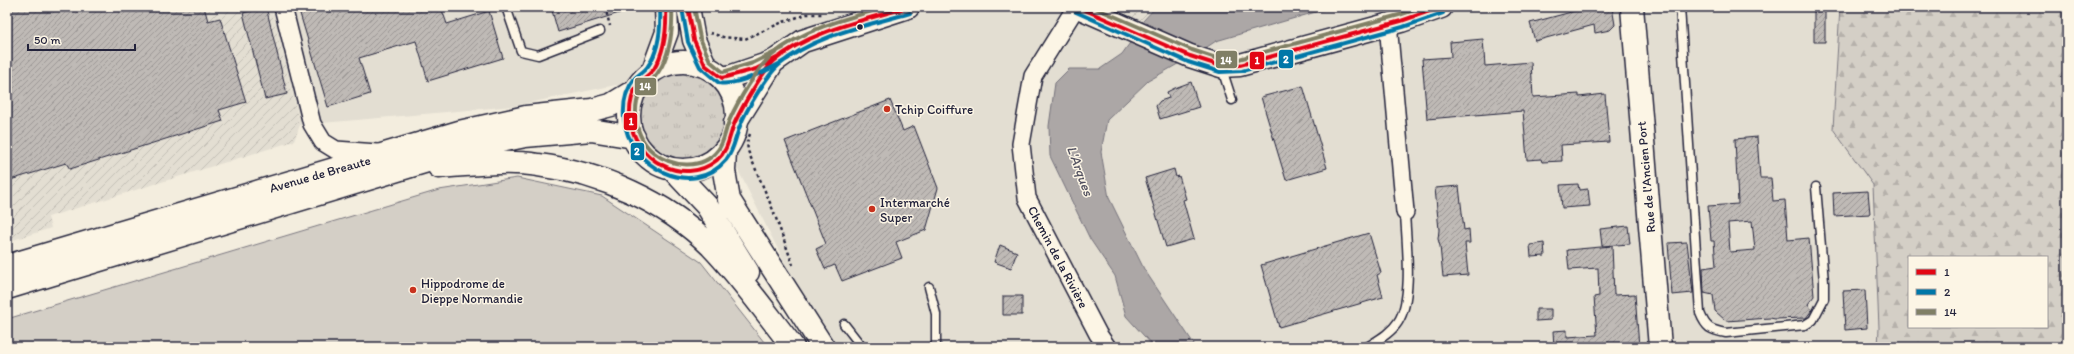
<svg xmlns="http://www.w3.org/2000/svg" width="2074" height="354" font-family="Itim,sans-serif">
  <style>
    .built { fill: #e3ded2 }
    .industrial { fill: url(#industrial-furrows) }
    .grass { fill: url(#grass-tufts); stroke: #7b7880 }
    .forest { fill: url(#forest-firs); stroke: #7b7880; fill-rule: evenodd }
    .park { fill: #d4cfc6; stroke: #7b7880 }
    .water { fill: #aca7a6; stroke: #75727b }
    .building { fill: url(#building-hatch); stroke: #22223b; fill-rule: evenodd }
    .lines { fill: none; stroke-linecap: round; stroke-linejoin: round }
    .service-casing { stroke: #22223b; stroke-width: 11 }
    .minor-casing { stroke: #22223b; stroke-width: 20 }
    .secondary-casing { stroke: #22223b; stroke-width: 25 }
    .primary-casing { stroke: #22223b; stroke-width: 25 }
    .path { stroke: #22223b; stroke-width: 2.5; stroke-dasharray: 3 3; stroke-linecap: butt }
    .service { stroke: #fcf5e5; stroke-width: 8 }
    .minor { stroke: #fcf5e5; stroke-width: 17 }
    .secondary { stroke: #fcf5e5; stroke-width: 22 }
    .primary { stroke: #fcf5e5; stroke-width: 22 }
    .bus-1-casing { stroke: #fcf5e5; stroke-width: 7 }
    .bus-2-casing { stroke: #fcf5e5; stroke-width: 7 }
    .bus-3-casing { stroke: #fcf5e5; stroke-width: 7 }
    .bus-1 { stroke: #e30613; stroke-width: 4 }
    .bus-2 { stroke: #0077a8; stroke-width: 4 }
    .bus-3 { stroke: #807f65; stroke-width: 4 }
    .bus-dot { fill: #22223b; stroke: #fcf5e5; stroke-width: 1.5 }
    .poi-dot { fill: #c8321e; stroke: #fcf5e5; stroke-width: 1.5 }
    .labels { text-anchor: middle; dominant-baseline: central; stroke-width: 3; stroke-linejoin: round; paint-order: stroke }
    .poi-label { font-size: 13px; fill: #22223b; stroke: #fcf5e5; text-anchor: start }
    .street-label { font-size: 13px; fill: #22223b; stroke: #fcf5e5 }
    .water-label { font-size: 14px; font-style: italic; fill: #525160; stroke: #fcf5e5 }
    .line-badge { stroke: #fcf5e5; stroke-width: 1.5 }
    .badge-label { font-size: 11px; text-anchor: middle; font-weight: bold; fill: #fff }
  </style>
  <defs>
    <pattern id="industrial-furrows" width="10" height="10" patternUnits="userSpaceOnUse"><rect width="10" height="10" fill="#e3ded2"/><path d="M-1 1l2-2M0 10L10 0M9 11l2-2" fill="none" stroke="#c2beb5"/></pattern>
    <pattern id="grass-tufts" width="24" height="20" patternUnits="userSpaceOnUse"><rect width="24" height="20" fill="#d4cfc6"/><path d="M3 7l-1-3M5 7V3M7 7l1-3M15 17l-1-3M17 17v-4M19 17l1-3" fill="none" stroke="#b6b1ab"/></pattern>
    <pattern id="forest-firs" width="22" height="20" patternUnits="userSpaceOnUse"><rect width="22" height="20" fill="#d4cfc6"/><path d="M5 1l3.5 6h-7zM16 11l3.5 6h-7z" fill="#b6b1ab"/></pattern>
    <pattern id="building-hatch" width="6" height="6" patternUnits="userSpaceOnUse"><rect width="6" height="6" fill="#bfbab6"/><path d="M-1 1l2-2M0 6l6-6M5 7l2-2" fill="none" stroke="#9b9795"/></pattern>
  </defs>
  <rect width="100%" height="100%" fill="#f3edde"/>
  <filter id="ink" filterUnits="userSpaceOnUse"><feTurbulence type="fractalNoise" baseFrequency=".025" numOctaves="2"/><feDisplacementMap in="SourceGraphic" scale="8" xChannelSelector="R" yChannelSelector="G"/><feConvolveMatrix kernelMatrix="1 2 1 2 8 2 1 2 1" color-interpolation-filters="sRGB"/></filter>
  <g filter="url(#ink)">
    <!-- built -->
    <path class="built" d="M271,7H1100L1142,26L1122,54L1100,69H1069L1050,156L1090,239L1115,276L1126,316L1154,347H835L794,281L735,164L616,85L514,106L300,125Z
      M1333,7H1840L1833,128L1873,185L1879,328L1878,347H1196L1144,269L1109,198L1101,152L1107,120L1148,81L1204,49L1216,41Z"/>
    <!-- industrial -->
    <path class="industrial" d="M7,7H271L300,125L294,141L48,217L51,228L7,242Z
      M1100,7H1156L1142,22V26Z"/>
    <!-- grass -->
    <path class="grass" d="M638 117a44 44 0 1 1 88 0a44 44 0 1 1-88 0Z"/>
    <!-- forest -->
    <path class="forest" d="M1840,7H2067V347H1878L1879,328L1873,185L1833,129ZM1909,257H2047V327H1909Z"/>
    <!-- park -->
    <path class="park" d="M517,178L602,196L701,262L768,347H7V319L439,190Z"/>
    <!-- water -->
    <path class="water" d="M1156,7H1333L1216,41L1204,49L1148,81L1107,120L1101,152L1109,198L1144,269L1196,347H1154L1126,316L1115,276L1090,239L1050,156L1049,126L1055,83L1069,69H1100L1122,54L1142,26V22Z"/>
    <!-- building -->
    <path class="building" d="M7,7H204L208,21L220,18L246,102L219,110L223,121L70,169L66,163L7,181Z
      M266,7L287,94L265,99L243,13Z
      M298,7H441L447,24L489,11L503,58L428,81L416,41L359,58L370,94L328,107Z
      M551,7H629V10L558,32Z
      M1590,7H1612L1615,25L1610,30L1595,33L1594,25L1535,41L1530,23Z
      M1814,7H1825V42H1814Z
      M1483,39L1485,66L1531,62L1533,97L1579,94V97L1605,94L1609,142L1561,145L1562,161L1542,162L1541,159L1527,160L1523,111L1427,119L1422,59L1451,57L1450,42Z
      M1191,82L1199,107L1160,119L1156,106L1160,101L1169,98L1167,92L1175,88Z
      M1303,86L1327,168L1286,180L1261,97Z
      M890,100L903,131L914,126L938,188L926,230L896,242L902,258L842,281L835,265L825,269L816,249L826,244L785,141Z
      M1757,137L1760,178H1771L1773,201L1785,200L1788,240L1809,238L1814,296L1808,304L1812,310L1806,318L1775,319L1770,318L1726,321L1715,311L1713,295L1704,293L1703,268L1716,266L1714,241H1711L1708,206L1738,204L1735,139ZM1752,221L1755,250L1730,252L1728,223Z
      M1174,169L1176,177L1179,176L1186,199L1183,200L1194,239L1166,247L1145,178Z
      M1578,184L1579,190L1588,189L1590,206L1562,208L1560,185Z
      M1459,186L1464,230L1469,229L1470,243H1465L1468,275L1443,277L1440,246L1438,239L1439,230L1435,188Z
      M1868,191L1870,214L1834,216L1833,193Z
      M1628,226L1630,244L1602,246L1600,229Z
      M1369,233L1381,273L1377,275L1383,297L1279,327L1261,265Z
      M1687,242L1693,293L1672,295L1668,243Z
      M1544,243L1545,256L1531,257L1530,245Z
      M1000,245L1017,252L1011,268L994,262Z
      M1612,246L1614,295L1635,294L1639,347H1554L1553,331L1567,330V337L1597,335L1594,297L1599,296L1598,268L1569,270L1567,250Z
      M1865,290L1867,328L1845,330L1843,291Z
      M1003,296H1022V315H1003Z
      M1536,309H1551V320L1536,321Z"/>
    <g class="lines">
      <!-- service casing -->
      <g class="service-casing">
        <path id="service" d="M506,7L521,51L538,55L600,31
          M1680,7L1700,313C1706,328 1710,330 1726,333L1805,325L1813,320L1824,299V282L1816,187
          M1221,66L1232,100
          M929,287L936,314V343L934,347
          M844,324L862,347
          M1367,347C1378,340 1391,333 1398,322C1414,298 1406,241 1405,212"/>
      </g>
      <!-- minor casing -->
      <g class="minor-casing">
        <path id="minor" d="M283,7L312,124L323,142L336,150L377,153
          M1076,7L1033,76L1021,144L1027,198L1098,334L1107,347
          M1388,24L1405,212"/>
      </g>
      <!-- secondary casing -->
      <g class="secondary-casing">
        <path id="secondary" d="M688,7L694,40L705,65
          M1078,7L1190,56L1221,66L1240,65L1401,21L1441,7
          M1632,7L1660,347
          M653,70L667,32L666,7
          M722,78L732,76L773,62L803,41L908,7
          M735,123L773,62"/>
      </g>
      <!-- primary casing -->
      <g class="primary-casing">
        <path id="primary" d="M629 116a54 54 0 1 1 108 0a54 54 0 1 1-108 0Z
          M725,151L724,171L729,200L823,347
          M439,167C471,165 506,160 538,165C601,173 665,201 711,246C741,277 766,313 793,347
          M673,170L707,206L748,272
          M7,266L459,132L526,117L592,110L611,105L634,91
          M7,288L477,146L525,136L591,130L634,137"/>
      </g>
      <!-- path -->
      <path class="path" d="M605,7L610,26
        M710,33L723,37L745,39L783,22L807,14H824
        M750,134L747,142L748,151L773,210L793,265"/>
      <!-- service -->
      <use href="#service" class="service"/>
      <!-- minor -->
      <use href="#minor" class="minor"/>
      <!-- secondary -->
      <use href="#secondary" class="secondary"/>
      <!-- primary -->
      <use href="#primary" class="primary"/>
      <!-- bus-1 casing -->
      <g class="bus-1-casing">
        <path id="bus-1" d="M666,7C667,28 665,51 654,69C650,74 645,77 641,81C632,90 629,106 630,118C633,159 683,188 717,160C729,150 729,135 735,122C742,107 762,72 774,61C808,31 866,20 908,7
          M688,7L694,40L705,65L722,78L756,69L786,53
          M1078,7L1190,56L1221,66L1240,65L1401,21L1441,7"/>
      </g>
      <!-- bus-2 casing -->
      <g class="bus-2-casing">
        <path id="bus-2" d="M660,7C661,26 660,49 648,66C645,71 639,74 635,78C626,89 623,104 624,118C628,167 692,200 726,160C734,150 735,138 740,126C745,112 767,75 779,65C814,35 866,26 910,13
          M682,8L688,42L700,67L719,83C736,87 775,67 789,58
          M1076,12L1188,62L1220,72L1242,71L1403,27L1443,13"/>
      </g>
      <!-- bus-3 casing -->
      <g class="bus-3-casing">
        <path id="bus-3" d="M672,7C673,29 671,52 659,71C648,89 635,87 636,115C636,129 642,143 653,152C671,167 702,171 718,150C725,141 725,129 730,119C737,103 758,67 771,56C803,29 847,18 887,7
          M694,7L700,38L710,61L723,72L753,63L783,48
          M1093,7L1192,50L1222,60L1239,59L1399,15L1423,7"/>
      </g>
      <!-- bus-1 -->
      <use href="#bus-1" class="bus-1"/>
      <!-- bus-2 -->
      <use href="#bus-2" class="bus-2"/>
      <!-- bus-3 -->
      <use href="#bus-3" class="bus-3"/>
    </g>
  </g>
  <!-- markers -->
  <circle class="bus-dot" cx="860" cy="27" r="3.5"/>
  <g class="poi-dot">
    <circle cx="887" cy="109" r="4"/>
    <circle cx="872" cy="209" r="4"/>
    <circle cx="413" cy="290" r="4"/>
  </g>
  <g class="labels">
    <!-- poi labels -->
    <g class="poi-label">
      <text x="895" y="109">Tchip Coiffure</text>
      <text x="880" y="202">Intermarché<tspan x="880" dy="15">Super</tspan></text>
      <text x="421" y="283">Hippodrome de<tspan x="421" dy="15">Dieppe Normandie</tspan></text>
    </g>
    <!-- street labels -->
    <g class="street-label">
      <text transform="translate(320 174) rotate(-16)">Avenue de Breaute</text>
      <text transform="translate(1646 177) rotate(-95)">Rue de l'Ancien Port</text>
      <text transform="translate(1058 257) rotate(62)">Chemin de la Rivière</text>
    </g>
    <!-- water labels -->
    <g class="water-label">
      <text transform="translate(1080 171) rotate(70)">L'Arques</text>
    </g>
  </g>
  <g class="line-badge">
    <rect x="1278" y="49" width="16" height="20" rx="4" fill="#0077a8"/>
    <rect x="1215" y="50" width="23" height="19" rx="4" fill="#807f65"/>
    <rect x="1249" y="51" width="16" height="19" rx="4" fill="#e30613"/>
    <rect x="634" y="77" width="23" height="19" rx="4" fill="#807f65"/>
    <rect x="623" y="112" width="15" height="19" rx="4" fill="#e30613"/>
    <rect x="630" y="142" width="15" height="19" rx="4" fill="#0077a8"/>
  </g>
  <g class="badge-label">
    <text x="1286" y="63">2</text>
    <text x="1226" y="64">14</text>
    <text x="1257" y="64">1</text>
    <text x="645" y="90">14</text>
    <text x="631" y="125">1</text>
    <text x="637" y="155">2</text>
  </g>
  <!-- margin -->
  <rect width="2074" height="354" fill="none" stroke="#fcf5e5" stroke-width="24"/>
  <rect x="12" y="12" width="2050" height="330" fill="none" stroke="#22223b" stroke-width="1.5" filter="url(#ink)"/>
  <!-- legend -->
  <rect x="1908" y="256" width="140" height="72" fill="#fcf5e5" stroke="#a5a1a1"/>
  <rect x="1916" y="269" width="20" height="6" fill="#e30613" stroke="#a5a1a1"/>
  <text x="1944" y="276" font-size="12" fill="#22223b">1</text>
  <rect x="1916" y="289" width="20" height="6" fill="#0077a8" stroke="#a5a1a1"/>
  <text x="1944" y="296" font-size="12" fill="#22223b">2</text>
  <rect x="1916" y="309" width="20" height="6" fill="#807f65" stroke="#a5a1a1"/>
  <text x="1944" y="316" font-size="12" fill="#22223b">14</text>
  <!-- scale -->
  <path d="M28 44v6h107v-6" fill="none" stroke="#22223b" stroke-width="2"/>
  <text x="34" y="44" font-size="12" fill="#22223b" stroke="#fcf5e5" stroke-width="3" paint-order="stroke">50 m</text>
</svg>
